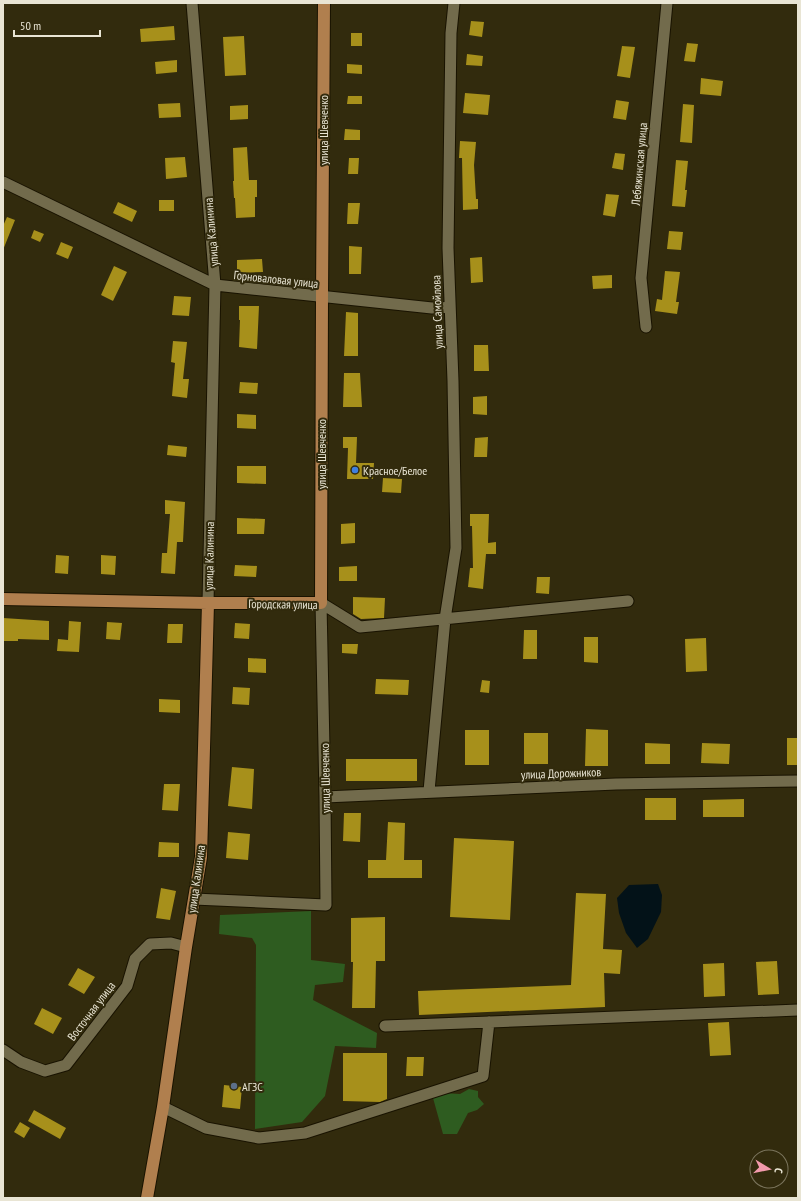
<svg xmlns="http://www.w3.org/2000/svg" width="801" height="1201" font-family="'PT Sans Narrow',sans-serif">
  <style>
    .green { fill: #2e5c20 }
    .water { fill: #031218 }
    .building { fill: #a7901b }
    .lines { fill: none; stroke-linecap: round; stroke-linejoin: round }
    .street-casing { stroke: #191300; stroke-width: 13 }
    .primary-casing { stroke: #191300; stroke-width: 14 }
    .street { stroke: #726b4c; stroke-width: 11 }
    .primary { stroke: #b07f4e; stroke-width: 12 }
    .shop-dot { fill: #3f7fe0; stroke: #322b0d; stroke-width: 1.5 }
    .service-dot { fill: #5c6f8a; stroke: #322b0d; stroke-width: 1.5 }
    .labels { text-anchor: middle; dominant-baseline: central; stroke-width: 4; stroke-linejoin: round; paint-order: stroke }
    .street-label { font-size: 12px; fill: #e9e5d4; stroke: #322b0d }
    .poi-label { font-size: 12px; fill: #e9e5d4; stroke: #322b0d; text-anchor: start }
  </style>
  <rect width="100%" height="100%" fill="#322b0d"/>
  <!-- green -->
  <path class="green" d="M311,911V960L345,964L343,982L315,985L313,1000L377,1033L376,1048L335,1046L325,1096L302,1122L255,1129L256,945L252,938L219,934L220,915Z
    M469,1089L478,1091V1097L484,1104L477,1110L468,1113L457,1134H443L433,1098L442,1093L460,1094Z"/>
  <!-- water -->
  <path class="water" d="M658,884L662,895L661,912L648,939L637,948L626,933L619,913L617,898L629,885Z"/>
  <!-- building -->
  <path class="building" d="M471,21L484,22L482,37L469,35Z
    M174,26L175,40L141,42L140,29Z
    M351,33H362V46H351Z
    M244,36L246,75L225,76L223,37Z
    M687,43L698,44L695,62L684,61Z
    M622,46L635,47L630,78L617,76Z
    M467,54L483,56L482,66L466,65Z
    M177,60V72L156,74L155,62Z
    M347,64L362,65V74L347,73Z
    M701,78L723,81L721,96L700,94Z
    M465,93L490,95L488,115L463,113Z
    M348,96H362V104H347Z
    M616,100L629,102L626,120L613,118Z
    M180,103L181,117L159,118L158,104Z
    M683,104L694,105L692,143L680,142Z
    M248,105V119L230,120V106Z
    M345,129L360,130V140H344Z
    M460,141L476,142L474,165L476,199H478V209L463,210L462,158H459Z
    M247,147L249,180H257V197H255V217L236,218L235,198H234L233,181H234L233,148Z
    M615,153L625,154L623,170L612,168Z
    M185,157L187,177L166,179L165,158Z
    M349,158H359L358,174H348Z
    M676,160L688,161L685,190H687L685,207L672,206Z
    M606,194L619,195L615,217L603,215Z
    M159,200H174V211H159Z
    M118,202L137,211L132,222L113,213Z
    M348,203H360L358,224H347Z
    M7,217L15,220L3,250V226Z
    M34,230L44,234L40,242L31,238Z
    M669,231L683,232L681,250L667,249Z
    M61,242L73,247L68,259L56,254Z
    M349,246L362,247L361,274H349Z
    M482,257L483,282L471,283L470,258Z
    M262,259L263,272L237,273V260Z
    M114,266L127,272L113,301L101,295Z
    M665,271L680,272L676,302H679L677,314L655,311L657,299L662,300Z
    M612,275V288L593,289L592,276Z
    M174,296L191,297L189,316L172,315Z
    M239,306H259L257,349L239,347L240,320H239Z
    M346,312L358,313V356H344Z
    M173,341L187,342L183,379H189L187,398L172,396L175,363L171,362Z
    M474,345H488L489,371H474Z
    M344,373H360L362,407H343Z
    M240,382L258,383L257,394L239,393Z
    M487,396V415L473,414V397Z
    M237,414L256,415V429L237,428Z
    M343,437H357L356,463H374L373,479H347L348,448H343Z
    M488,437L487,457H474L475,438Z
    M168,445L187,447L186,457L167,455Z
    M237,466H266V484L237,483Z
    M383,478L402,479L401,493L382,492Z
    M165,500L185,502L183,542H177L175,574L161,573L162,553H167L170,514H165Z
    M470,514H489L488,543L496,542V554H486L483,589L468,587L470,568H473L472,526H470Z
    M237,518L265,519L264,534H237Z
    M355,523V543L341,544V524Z
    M56,555L69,556L68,574L55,573Z
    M101,555L116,556L115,575L101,574Z
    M235,565L257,566L256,577L234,576Z
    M357,566V581H339V567Z
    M537,577H550L549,594L536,593Z
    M353,597L385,598L384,618L361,619L353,614Z
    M3,618L49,621V640L18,639V641H3Z
    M69,621L81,622L79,652L57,651L58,639L68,640Z
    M107,622L122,623L120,640L106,639Z
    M235,623L250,624L249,639L234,638Z
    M168,624H183L182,643H167Z
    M524,630H537V659H523Z
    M584,637H598V663L584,662Z
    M706,638L707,671L686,672L685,639Z
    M342,644H358L357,654L342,653Z
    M248,658L266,659V673L248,672Z
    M376,679L409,680L408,695L375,694Z
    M482,680L490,681L489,693L480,692Z
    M233,687L250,688L249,705L232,704Z
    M159,699L180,700V713L159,712Z
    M586,729L608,730V766H585Z
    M465,730H489V765H465Z
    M524,733H548V764H524Z
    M787,738H798V765H787Z
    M645,743L670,744V764H645Z
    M702,743L730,744L729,764L701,763Z
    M346,759H417V781H346Z
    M232,767L254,769L252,809L228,806Z
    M164,784H180L178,811L162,810Z
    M645,798H676V820H645Z
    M744,799V817H703V800Z
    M344,813H361L360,842L343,841Z
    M388,822L405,823L404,860H422V878H368V860H386Z
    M228,832L250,834L248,860L226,858Z
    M454,838L514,841L510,920L450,917Z
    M159,842L179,843V857H158Z
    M161,888L176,891L170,920L156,918Z
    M576,893L606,894L603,949L622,950L620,974L604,973L605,1007L419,1015L418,991L571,985Z
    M385,917V961H376L375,1008H352L353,962H351V918Z
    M777,961L779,994L758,995L756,962Z
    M724,963L725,996L704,997L703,964Z
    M78,968L95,977L84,994L68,985Z
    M42,1008L62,1018L53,1034L34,1024Z
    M729,1022L731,1055L710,1056L708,1023Z
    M343,1053H387V1099L380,1102L343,1101Z
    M407,1057H424L423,1076H406Z
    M224,1085L242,1087L240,1109L222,1107Z
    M34,1110L66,1128L60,1139L28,1121Z
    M20,1122L30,1128L24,1138L14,1132Z"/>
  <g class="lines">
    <!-- street casing -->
    <g class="street-casing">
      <path id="street" d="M192,3L215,285L208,603
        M3,182L215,285L432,308L450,307
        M646,327L641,278L667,3
        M321,603L360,627L628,601
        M429,791L445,619L456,548L453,381L448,248L451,33L454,3
        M325,797L616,784L798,781
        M194,899L326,905L325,797L321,603
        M385,1026L798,1010
        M3,1050L21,1062L45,1071L66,1065L127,986L135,959L150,944L171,943L186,947
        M163,1107L206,1128L259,1138L305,1133L483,1076L489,1022"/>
    </g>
    <!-- primary casing -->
    <g class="primary-casing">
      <path id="primary" d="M3,599L208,603H321L322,297L324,3
        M147,1198L163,1107L186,947L201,857L208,603"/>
    </g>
    <!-- street -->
    <use href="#street" class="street"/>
    <!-- primary -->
    <use href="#primary" class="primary"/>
  </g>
  <!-- markers -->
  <circle class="shop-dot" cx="355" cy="470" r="4"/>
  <circle class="service-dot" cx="234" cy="1086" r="4"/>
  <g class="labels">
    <!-- street labels -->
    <g class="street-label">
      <text transform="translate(323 130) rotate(-90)">улица Шевченко</text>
      <text transform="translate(639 164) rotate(-85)">Лебяжинская улица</text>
      <text transform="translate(211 232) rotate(-95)">улица Калинина</text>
      <text transform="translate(276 279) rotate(6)">Горноваловая улица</text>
      <text transform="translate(437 312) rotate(-92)">улица Самойлова</text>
      <text transform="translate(321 454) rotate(-90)">улица Шевченко</text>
      <text transform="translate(209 556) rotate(-89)">улица Калинина</text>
      <text transform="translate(283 604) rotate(1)">Городская улица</text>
      <text transform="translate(561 773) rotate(-2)">улица Дорожников</text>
      <text transform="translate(325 778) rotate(-91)">улица Шевченко</text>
      <text transform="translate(196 879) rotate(-82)">улица Калинина</text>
      <text transform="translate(91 1011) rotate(-53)">Восточная улица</text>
    </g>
    <!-- poi labels -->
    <g class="poi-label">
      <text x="363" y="470">Красное/Белое</text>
      <text x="242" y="1086">АГЗС</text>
    </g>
  </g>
  <!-- border -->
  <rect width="801" height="1201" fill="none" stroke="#e9e5d4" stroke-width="8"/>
  <!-- north arrow -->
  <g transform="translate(769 1169) rotate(100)"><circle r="19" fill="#322b0d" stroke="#7b755d"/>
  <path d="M0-3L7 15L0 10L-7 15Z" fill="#f29aac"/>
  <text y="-6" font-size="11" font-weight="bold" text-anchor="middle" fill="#e9e5d4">С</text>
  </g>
  <!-- scale -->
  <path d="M14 30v6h86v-6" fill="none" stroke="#e9e5d4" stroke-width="2"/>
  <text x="20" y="30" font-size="12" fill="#e9e5d4" stroke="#322b0d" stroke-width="3" paint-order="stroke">50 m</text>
</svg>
